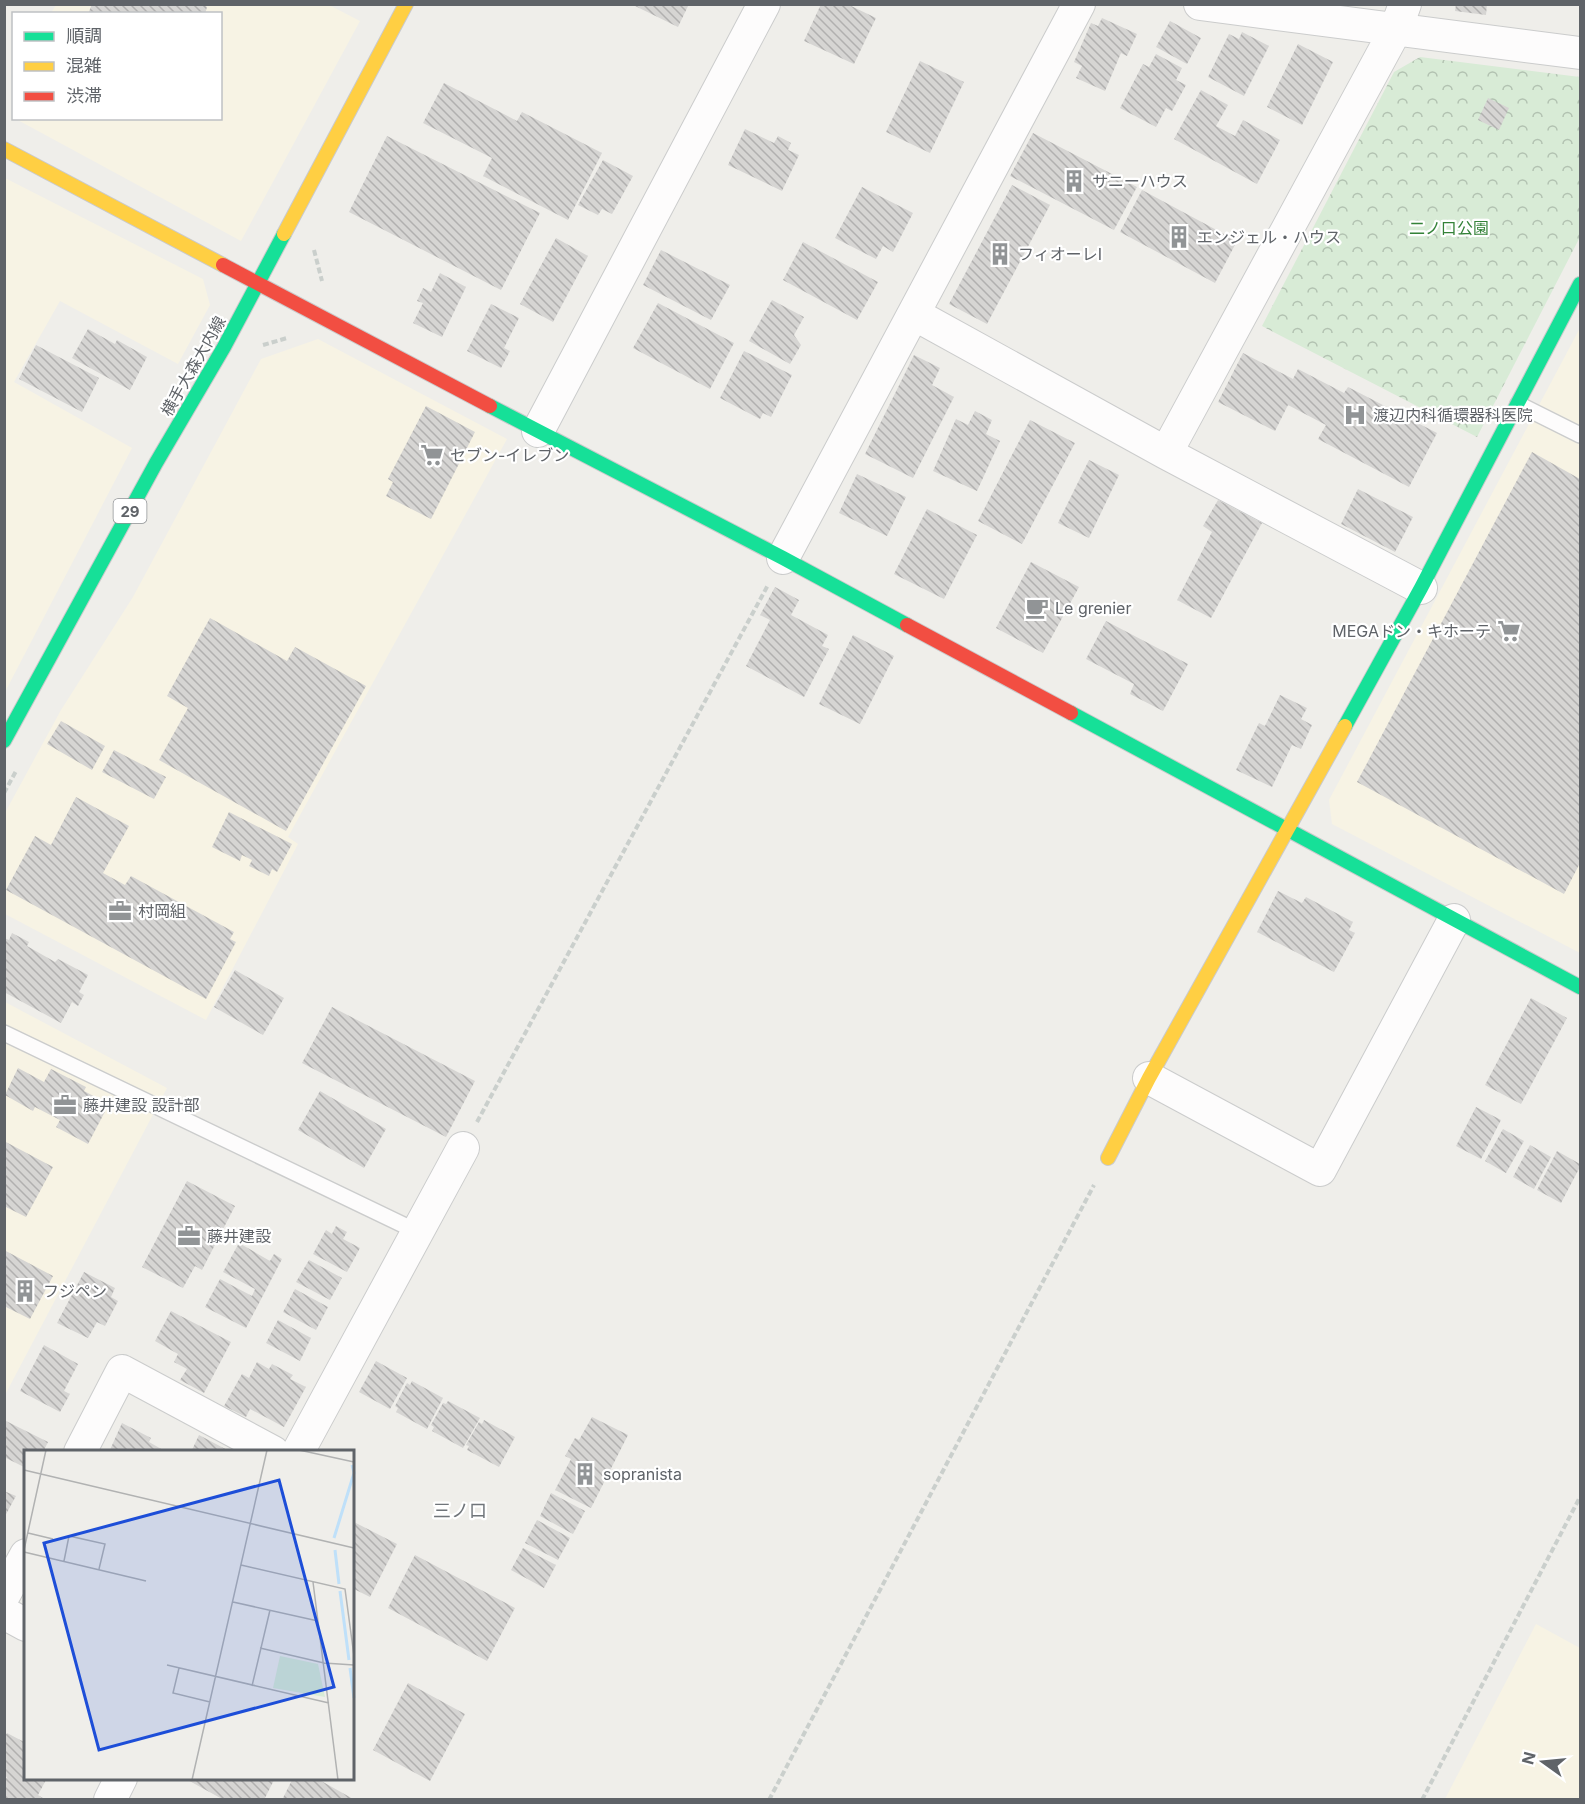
<svg xmlns="http://www.w3.org/2000/svg" width="1585" height="1804" font-family="Inter,'Noto Sans JP',sans-serif">
  <style>
    .commercial { fill: #f7f3e4 }
    .park { fill: url(#park-crowns) }
    .building { fill: url(#building-back-hatch) }
    .lines { fill: none; stroke-linecap: round; stroke-linejoin: round }
    .lane-casing { stroke: #cbcccc; stroke-width: 18 }
    .street-casing { stroke: #cbcccc; stroke-width: 34 }
    .fast-casing { stroke: #cacacb; stroke-width: 16 }
    .slow-casing { stroke: #cacacb; stroke-width: 16 }
    .jam-casing { stroke: #cacacb; stroke-width: 16 }
    .path { stroke: #cacfcc; stroke-width: 4; stroke-dasharray: 6 3; stroke-linecap: butt }
    .lane { stroke: #fdfcfc; stroke-width: 15 }
    .street { stroke: #fdfcfc; stroke-width: 32 }
    .fast { stroke: #16e098; stroke-width: 14 }
    .slow { stroke: #ffcf43; stroke-width: 14 }
    .jam { stroke: #f24e42; stroke-width: 14 }
    .labels { text-anchor: middle; dominant-baseline: central; stroke-width: 4.5; stroke-linejoin: round; paint-order: stroke }
    .shield { fill: #fff; stroke: #8f9295; stroke-width: 1.5 }
    .shield-label { font-size: 15px; font-weight: bold; fill: #5f6368 }
    .poi-label { font-size: 16px; fill: #5f6368; stroke: #fff; text-anchor: start }
    .park-label { font-size: 16px; fill: #348238; stroke: #fff }
    .street-label { font-size: 16px; fill: #5f6368; stroke: #fff }
    .neighbourhood-label { font-size: 18px; fill: #70757a; stroke: #fff }
    .inset-river { fill: none; stroke: #bfe0f9; stroke-width: 3 }
    .inset-road { fill: none; stroke: #b1b2b2; stroke-width: 1.5 }
    .view { fill: #1d4ed8; fill-opacity: 0.15; stroke: #1d4ed8; stroke-width: 3 }
    .inset-edge { fill: none; stroke: #5f6368; stroke-width: 3 }
  </style>
  <defs>
    <pattern id="park-crowns" width="20" height="18" patternUnits="userSpaceOnUse" patternTransform="scale(1.5)"><rect width="20" height="18" fill="#d8ebd6"/><path d="M2 6a3 3 0 1 1 6 0M12 15a3 3 0 1 1 6 0" fill="none" stroke="#b2c2b1"/></pattern>
    <pattern id="building-back-hatch" width="6" height="6" patternUnits="userSpaceOnUse" patternTransform="scale(1.5)"><rect width="6" height="6" fill="#d6d5d3"/><path d="M-1 5l2 2M0 0l6 6M5-1l2 2" fill="none" stroke="#b1b0af"/></pattern>
  </defs>
  <rect width="100%" height="100%" fill="#efeeea"/>
  <!-- commercial -->
  <path class="commercial" d="M56,5H329L360,21L241,241L14,118H220V14L51,13Z
    M5,178L203,279L210,305L178,364L60,301L14,382L132,448L5,692Z
    M1580,328V953L1332,824L1329,800Z
    M318,339L507,439L288,837L298,844L206,1020L5,914V813L61,710L133,597L261,359Z
    M5,1002L167,1088L5,1395Z
    M1536,1624L1580,1648V1799H1445Z"/>
  <!-- park -->
  <path class="park" d="M1420,57L1580,77V237L1477,437L1262,326L1394,72Z"/>
  <!-- building -->
  <path class="building" d="M92,4H203L207,7L205,14H88Z
    M631,4H689L678,27Z
    M821,4H847L876,18L854,64L804,41Z
    M1456,4H1487L1486,15L1455,11Z
    M1102,18L1137,34L1127,56L1121,53L1105,91L1076,78L1082,66L1074,62L1091,23L1098,26Z
    M1170,21L1201,38L1187,64L1156,47Z
    M1242,32L1269,46L1244,96L1208,77L1229,34L1239,39Z
    M1298,44L1333,62L1302,125L1267,107Z
    M1156,54L1182,68L1176,80L1186,85L1172,111L1166,108L1156,127L1120,108L1143,64L1149,67Z
    M920,61L964,82L930,153L886,132Z
    M444,83L517,121L522,112L602,153L568,220L483,176L492,158L423,123Z
    M1201,90L1228,105L1216,126L1235,136L1243,120L1280,140L1257,184L1174,139Z
    M1488,98L1509,108L1499,130L1478,120Z
    M745,129L774,143L778,136L791,143L788,150L799,155L782,191L728,165Z
    M1033,133L1137,187L1114,230L1010,176Z
    M387,136L540,213L501,290L349,212Z
    M603,160L633,176L612,214L602,209L598,215L578,205Z
    M1012,185L1050,205L987,324L949,304Z
    M862,187L913,213L893,252L883,246L876,259L835,238Z
    M1142,190L1237,241L1215,283L1120,232Z
    M556,238L588,256L553,322L520,304Z
    M803,242L878,282L857,320L783,280Z
    M661,250L730,285L711,320L643,285Z
    M440,273L466,287L442,337L413,323L423,303L417,301L423,288L431,292Z
    M772,300L804,317L794,335L801,345L790,364L749,341Z
    M658,303L734,343L710,389L633,348Z
    M491,304L519,318L504,348L510,351L501,368L467,351Z
    M88,329L115,344L117,340L147,357L130,390L72,358Z
    M36,345L99,378L82,412L19,379Z
    M744,351L792,375L771,417L763,413L760,419L720,398Z
    M1243,353L1293,379L1298,369L1344,393L1348,387L1437,433L1409,487L1318,439L1326,425L1288,405L1275,431L1218,402Z
    M914,355L940,368L932,385L954,397L913,478L865,454Z
    M426,406L475,432L431,519L386,496L393,482L388,479Z
    M975,411L992,420L986,434L1000,441L977,491L933,471L956,419L968,425Z
    M1030,420L1075,443L1022,544L978,521Z
    M1532,452L1580,479V863L1564,894L1357,782Z
    M1089,460L1119,475L1089,538L1058,523Z
    M857,474L906,497L887,536L839,513Z
    M1358,489L1413,517L1395,552L1341,524Z
    M1218,500L1262,523L1211,618L1177,600L1212,532L1203,526Z
    M927,509L977,535L944,599L894,574Z
    M1031,562L1079,587L1043,653L996,628Z
    M775,587L799,600L791,615L828,635L822,646L829,649L804,697L746,666L770,620L760,615Z
    M210,618L287,661L295,647L366,686L286,831L159,760L188,708L167,696Z
    M1106,621L1188,664L1163,711L1130,694L1134,684L1086,659Z
    M853,635L894,656L860,724L819,704Z
    M1280,695L1307,708L1301,719L1312,725L1301,749L1292,745L1272,787L1236,770L1259,723L1265,726Z
    M61,721L105,746L92,770L47,744Z
    M114,750L166,777L154,799L102,772Z
    M76,797L129,826L103,873L125,885L131,876L234,932L230,939L236,942L206,999L6,890L35,836L51,845Z
    M229,812L292,844L277,872L272,869L269,876L249,866L252,860L242,855L240,861L212,847Z
    M1278,891L1302,903L1306,897L1353,922L1349,930L1355,933L1334,972L1257,932Z
    M12,933L29,942L27,946L55,962L58,959L88,975L79,992L84,995L78,1006L72,1002L61,1023L4,992V938L9,940Z
    M235,970L284,998L263,1035L214,1007Z
    M1531,998L1567,1018L1521,1104L1485,1085Z
    M332,1007L475,1081L446,1137L302,1063Z
    M18,1068L44,1082L51,1069L86,1087L84,1091L109,1104L88,1144L56,1127L60,1120L35,1107L33,1111L5,1095Z
    M320,1091L386,1129L364,1168L298,1130Z
    M1476,1107L1501,1120L1481,1159L1456,1146Z
    M1503,1129L1524,1141L1506,1173L1485,1161Z
    M4,1141L53,1167L26,1217L4,1206Z
    M1530,1145L1551,1157L1534,1189L1513,1177Z
    M1557,1151L1580,1164V1167L1561,1203L1537,1190Z
    M187,1181L235,1206L202,1270L195,1266L183,1288L142,1267Z
    M336,1226L347,1232L343,1239L360,1248L347,1272L313,1254L326,1230L332,1234Z
    M239,1243L270,1261L274,1254L282,1259L246,1328L205,1307L220,1279L252,1296L255,1289L223,1272Z
    M4,1250L53,1276L30,1319L4,1306Z
    M309,1260L342,1278L330,1300L296,1282Z
    M84,1272L115,1288L111,1297L118,1301L105,1326L97,1322L88,1338L57,1323Z
    M295,1289L328,1307L316,1330L283,1312Z
    M171,1311L231,1342L204,1393L180,1380L187,1369L174,1362L178,1354L155,1341Z
    M278,1320L311,1338L300,1361L266,1343Z
    M44,1345L78,1364L64,1391L70,1394L60,1412L20,1391Z
    M376,1361L407,1378L390,1409L359,1392Z
    M257,1362L269,1369L272,1364L293,1375L290,1379L306,1387L284,1427L250,1409L246,1417L224,1406L242,1374L249,1378Z
    M412,1381L443,1398L427,1429L396,1412L398,1408L395,1406L407,1383L410,1385Z
    M448,1401L480,1418L463,1448L432,1431L434,1427L431,1425L443,1403L446,1404Z
    M592,1417L628,1435L591,1508L555,1490L571,1459L565,1456L575,1438L579,1440Z
    M4,1420L48,1442L43,1452H26V1468L4,1457Z
    M484,1420L515,1437L499,1467L467,1450L469,1446L466,1445L479,1422L482,1424Z
    M122,1423L151,1438L149,1442L163,1450L162,1452H109Z
    M199,1435L231,1452H191Z
    M4,1491L16,1496L4,1518Z
    M551,1493L585,1511L573,1534L540,1516Z
    M537,1520L570,1538L558,1560L525,1543Z
    M352,1521L397,1544L370,1597L352,1588Z
    M523,1548L556,1565L544,1588L511,1570Z
    M415,1555L515,1608L487,1661L388,1608Z
    M408,1683L465,1714L430,1781L373,1750Z
    M7,1733L26,1743V1778H47L38,1795L46,1800H4V1781L7,1777L4,1776V1738Z
    M184,1778H275L264,1800H224Z
    M293,1778H316L355,1800H282Z"/>
  <g class="lines">
    <!-- lane casing -->
    <g class="lane-casing">
      <path id="lane" d="M1518,404L1580,435
        M4,1033L418,1232"/>
    </g>
    <!-- street casing -->
    <g class="street-casing">
      <path id="street" d="M1200,4L1580,53
        M914,314L1166,453L1421,588
        M538,431L764,4
        M1166,453L1396,29L1405,4
        M783,558L1079,4
        M1149,1078L1320,1170L1454,920
        M80,1452L122,1371L273,1452
        M298,1452L463,1148
        M4,1595L26,1555
        M4,1613L26,1625
        M110,1800L121,1778"/>
    </g>
    <!-- fast casing -->
    <g class="fast-casing">
      <path id="fast" d="M490,406L783,558L907,625
        M1071,713L1580,987
        M1345,726L1421,588L1580,284
        M4,741L156,463L224,347L284,234"/>
    </g>
    <!-- slow casing -->
    <g class="slow-casing">
      <path id="slow" d="M4,149L223,265
        M284,234L406,4
        M1108,1158L1149,1078L1345,726"/>
    </g>
    <!-- jam casing -->
    <g class="jam-casing">
      <path id="jam" d="M223,265L490,406
        M907,625L1071,713"/>
    </g>
    <!-- path -->
    <path class="path" d="M314,250L322,281
      M263,345L287,338
      M4,793L16,771
      M477,1122L768,585
      M769,1800L1094,1185
      M1422,1800L1580,1497"/>
    <!-- lane -->
    <use href="#lane" class="lane"/>
    <!-- street -->
    <use href="#street" class="street"/>
    <!-- fast -->
    <use href="#fast" class="fast"/>
    <!-- slow -->
    <use href="#slow" class="slow"/>
    <!-- jam -->
    <use href="#jam" class="jam"/>
  </g>
  <!-- icons -->
  <defs>
    <g id="building-bare" transform="scale(1.8)"><path d="M-4-6H4V6H1V3H-1V6H-4ZM-2.5-4.3h1.7v1.8h-1.7ZM.8-4.3h1.7v1.8H.8ZM-2.5-1h1.7V.8h-1.7ZM.8-1h1.7V.8H.8Z" fill="#919496" stroke="#fff" stroke-width="2.5" paint-order="stroke"/></g>
    <g id="hospital-bare" transform="scale(1.8)"><path d="M-5-5h3v3.5h4V-5h3V5h-3V1.5h-4V5h-3Z" fill="#919496" stroke="#fff" stroke-width="2.5" paint-order="stroke"/></g>
    <g id="supermarket-bare" transform="scale(1.8)"><path d="M-6-5.5h2.5l.6 2H6L4.5 2H-2.5L-4.4-4H-6ZM-1.5 3.2a1.3 1.3 0 1 0 .1 0ZM3 3.2a1.3 1.3 0 1 0 .1 0Z" fill="#919496" stroke="#fff" stroke-width="2.5" paint-order="stroke"/></g>
    <g id="cafe-bare" transform="scale(1.8)"><path d="M-5.5-4.5H6V0H3Q3 3.5 0 3.5H-2.5Q-5.5 3.5-5.5 0ZM3-3.2v2h1.7v-2ZM-6 4.5H4V6H-6Z" fill="#919496" stroke="#fff" stroke-width="2.5" paint-order="stroke"/></g>
    <g id="office-bare" transform="scale(1.8)"><path d="M-6-3h4V-5.5h4V-3h4V5H-6ZM-1-4.5V-3h2v-1.5ZM-6 0V1H6V0Z" fill="#919496" stroke="#fff" stroke-width="2.5" paint-order="stroke"/></g>
  </defs>
  <g fill-rule="evenodd">
    <use href="#building-bare" x="1074" y="181"/>
    <use href="#building-bare" x="1179" y="237"/>
    <use href="#building-bare" x="1000" y="254"/>
    <use href="#hospital-bare" x="1355" y="415"/>
    <use href="#supermarket-bare" x="432" y="455"/>
    <use href="#cafe-bare" x="1037" y="608"/>
    <use href="#supermarket-bare" x="1509" y="631"/>
    <use href="#office-bare" x="120" y="911"/>
    <use href="#office-bare" x="65" y="1105"/>
    <use href="#office-bare" x="189" y="1236"/>
    <use href="#building-bare" x="25" y="1291"/>
    <use href="#building-bare" x="585" y="1474"/>
  </g>
  <g class="labels">
    <!-- shield labels -->
    <rect class="shield" x="113.5" y="499" width="33" height="24" rx="4.5"/>
    <g class="shield-label">
      <text x="130" y="511">29</text>
    </g>
    <!-- poi labels -->
    <g class="poi-label">
      <text x="1092" y="181">サニーハウス</text>
      <text x="1197" y="237">エンジェル・ハウス</text>
      <text x="1018" y="254">フィオーレⅠ</text>
      <text x="1373" y="415">渡辺内科循環器科医院</text>
      <text x="450" y="455">セブン-イレブン</text>
      <text x="1055" y="608">Le grenier</text>
      <text x="1491" y="631" text-anchor="end">MEGAドン・キホーテ</text>
      <text x="138" y="911">村岡組</text>
      <text x="83" y="1105">藤井建設 設計部</text>
      <text x="207" y="1236">藤井建設</text>
      <text x="43" y="1291">フジペン</text>
      <text x="603" y="1474">sopranista</text>
    </g>
    <!-- park labels -->
    <g class="park-label">
      <text x="1449" y="228">二ノ口公園</text>
    </g>
    <!-- street labels -->
    <g class="street-label">
      <text transform="translate(193 366) rotate(-60)">横手大森大内線</text>
    </g>
    <!-- neighbourhood labels -->
    <g class="neighbourhood-label">
      <text x="460" y="1510">三ノ口</text>
    </g>
  </g>
  <!-- overview -->
  <g transform="translate(24 1450)">
    <rect width="330" height="330" fill="#efeeea"/>
    <path d="M256,206L294,214L301,247L249,238Z" fill="#d8ebd6"/>
    <path class="inset-river" d="M310,88L330,23L328,15M311,100L315,134M316,141L325,210M326,218L330,248"/>
    <path class="inset-road" d="M275,0L330,12M0,20L330,98M4,83L29,89M0,100L22,0M0,102L122,131M40,111L45,86L81,94L75,119M217,115L321,139L330,206M289,132L314,330M209,152L294,171M236,198L300,213L330,215M143,215L305,253M155,218L149,243L186,252M228,236L246,160M168,330L243,0"/>
    <path class="view" d="M255,30L310,237L75,300L20,93Z"/>
    <rect width="330" height="330" class="inset-edge"/>
  </g>
  <!-- border -->
  <rect width="1585" height="1804" fill="none" stroke="#5f6368" stroke-width="12"/>
  <!-- legend -->
  <rect x="12" y="12" width="210" height="108" fill="#ffffff" stroke="#bfc1c3" stroke-width="1.5"/>
  <rect x="24" y="32" width="30" height="9" fill="#16e098" stroke="#bfc1c3" stroke-width="1.5"/>
  <text x="66" y="42" font-size="18" fill="#5f6368">順調</text>
  <rect x="24" y="62" width="30" height="9" fill="#ffcf43" stroke="#bfc1c3" stroke-width="1.5"/>
  <text x="66" y="72" font-size="18" fill="#5f6368">混雑</text>
  <rect x="24" y="92" width="30" height="9" fill="#f24e42" stroke="#bfc1c3" stroke-width="1.5"/>
  <text x="66" y="102" font-size="18" fill="#5f6368">渋滞</text>
  <!-- north arrow -->
  <g transform="translate(1543 1762) rotate(285)" stroke="#ffffff" stroke-width="4.5" paint-order="stroke">
  <path d="M0-4.5L10 22L0 15L-10 22Z" fill="#5f6368"/>
  <text y="-9" font-size="16" font-weight="bold" text-anchor="middle" fill="#5f6368">N</text>
  </g>
</svg>
